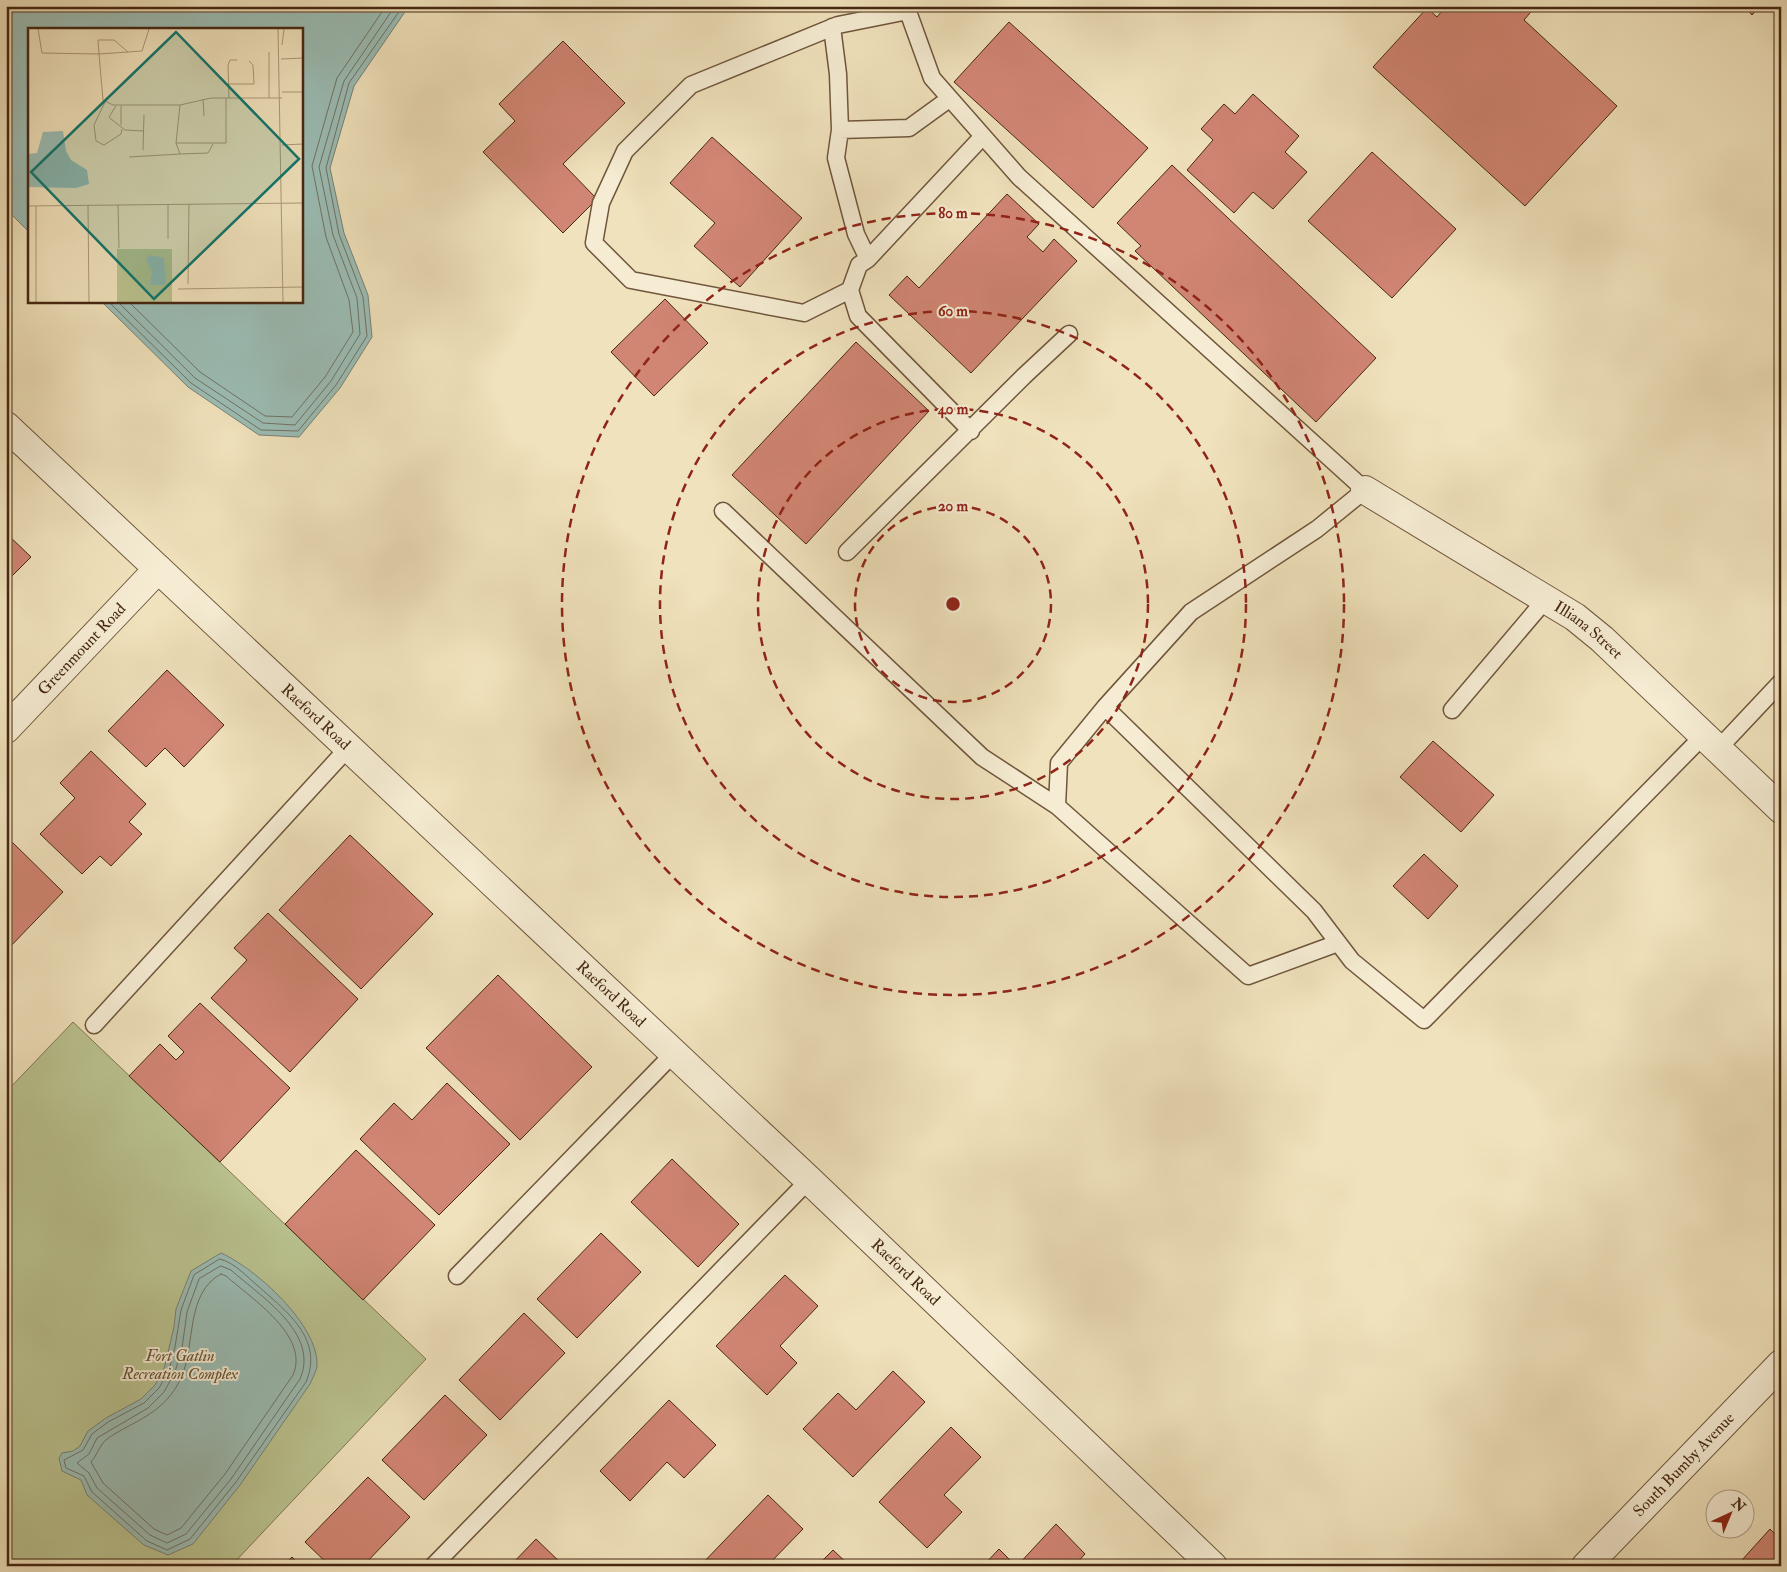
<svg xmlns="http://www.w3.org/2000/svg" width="1787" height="1572" font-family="'IM FELL Double Pica',serif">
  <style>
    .green { fill: #bac390; stroke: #807651 }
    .water { fill: #9bbdb5; stroke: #798174 }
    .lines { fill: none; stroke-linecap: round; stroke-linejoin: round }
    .shore { stroke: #707264; stroke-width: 1 }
    .building { fill: #d18573; stroke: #462812 }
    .service-casing { stroke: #70563c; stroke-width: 19 }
    .minor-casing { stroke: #70563c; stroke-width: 30 }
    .tertiary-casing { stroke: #70563c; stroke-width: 30 }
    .service { stroke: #f5ecd3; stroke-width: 16 }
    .minor { stroke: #f5ecd3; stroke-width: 28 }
    .tertiary { stroke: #f5ecd3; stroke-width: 28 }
    .ring { fill: none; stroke: #8f2418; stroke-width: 2.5; stroke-dasharray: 9 6 }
    .labels { text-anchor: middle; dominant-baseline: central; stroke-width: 4; stroke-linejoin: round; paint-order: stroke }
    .street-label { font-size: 16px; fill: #462812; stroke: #f5ecd3 }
    .park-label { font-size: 16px; font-style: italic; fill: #634f32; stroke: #f5ecd3 }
    .inset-road { fill: none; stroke: #ac9878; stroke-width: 1 }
    .view { fill: #0f766e; fill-opacity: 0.15; stroke: #0f766e; stroke-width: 2.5 }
    .inset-edge { fill: none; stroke: #462812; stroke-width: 2.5 }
    .centre { fill: #8f2418; stroke: #f5ecd3; stroke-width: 2.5 }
    .ring-label { font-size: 15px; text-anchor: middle; font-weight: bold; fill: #8f2418; stroke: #f5ecd3; stroke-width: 4; stroke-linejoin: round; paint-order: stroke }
  </style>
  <rect width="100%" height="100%" fill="#f0e2bc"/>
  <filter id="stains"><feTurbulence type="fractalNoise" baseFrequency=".004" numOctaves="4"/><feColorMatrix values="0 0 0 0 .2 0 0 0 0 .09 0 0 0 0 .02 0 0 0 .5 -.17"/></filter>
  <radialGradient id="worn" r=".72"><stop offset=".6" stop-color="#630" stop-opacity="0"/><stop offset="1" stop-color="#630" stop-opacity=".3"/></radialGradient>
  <!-- green -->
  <path class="green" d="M73,1022L426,1359L231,1566H6V1092Z"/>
  <!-- water -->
  <path class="water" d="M6,6H409L354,86L330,168L344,233L368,295L372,337L340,388L299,437L259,435L188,387L101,301H301V29H29V232L6,209Z
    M221,1253C255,1268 319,1325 317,1366C316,1372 312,1379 310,1384L240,1485L193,1544L168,1555L144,1545L87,1495L81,1480L62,1471L59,1458L62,1453L73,1451L80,1446L88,1431L106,1418L141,1399L155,1385L164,1369L174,1327L176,1309L191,1271Z"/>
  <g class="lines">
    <!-- shore -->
    <path class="shore" d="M108,301L191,383L261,430L298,431L336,385L367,336L363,297L339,234L326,168L349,83L403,6
      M117,301L195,378L263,423L295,425L331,381L360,334L357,298L333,235L319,167L344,81L395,6
      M128,301L200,372L265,416L292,417L325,377L353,332L349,300L326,237L312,166L337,78L386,6
      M220,1259C235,1263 246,1276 258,1286C287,1312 324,1339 306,1382L236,1482L190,1539L167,1550L147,1541L92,1492L84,1476L66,1468L64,1460L83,1450L92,1434L108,1422L144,1403L159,1388L169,1370L175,1347L181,1310L194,1275Z
      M221,1266L231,1270C260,1296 320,1333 300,1379L231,1479L186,1534L167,1543L150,1535L97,1488L89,1473L77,1463L89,1454L97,1438L148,1408L164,1392L175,1372L182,1348L187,1312L199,1279Z
      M221,1274L226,1276C252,1299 310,1336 293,1375L225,1474L181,1528L167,1535L154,1529L103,1483L91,1462C96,1457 98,1449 103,1443C108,1437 118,1432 125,1428C150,1415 169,1404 181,1378C196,1345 185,1293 221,1274Z"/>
  </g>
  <!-- building -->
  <path class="building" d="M1446,6H1536L1524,20L1617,106L1525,206L1373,67L1427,8L1437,17Z
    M1744,6H1760L1752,15Z
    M1009,22L1148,148L1093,208L954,82Z
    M563,41L625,103L563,164L597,199L563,233L483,152L515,121L499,104Z
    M1253,94L1299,136L1285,152L1307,172L1273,209L1253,192L1234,213L1187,170L1213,140L1201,129L1224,104L1235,114Z
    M712,137L802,218L740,287L694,246L715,223L670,183Z
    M1372,152L1456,229L1392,298L1308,221Z
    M1172,165L1376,358L1316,422L1135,251L1141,246L1117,223Z
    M1007,194L1039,224L1027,237L1043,252L1054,239L1077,261L971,373L889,295L907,276L919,288Z
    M665,299L708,343L654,396L611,352Z
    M856,342L929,411L806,544L732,475Z
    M6,533L31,557L6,582Z
    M167,670L224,725L184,767L165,748L146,767L108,731Z
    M1433,741L1494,795L1461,832L1400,777Z
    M91,751L146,804L129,822L142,834L111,866L100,856L82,874L40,834L75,798L60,783Z
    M350,835L433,914L361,989L279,910Z
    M10,840L63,892L6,951V844Z
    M1424,854L1458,886L1428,919L1393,886Z
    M268,913L358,999L290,1072L211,998L247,960L234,948Z
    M498,975L592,1067L520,1140L426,1048Z
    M200,1003L290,1088L220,1162L129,1076L160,1044L176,1060L184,1052L168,1036Z
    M447,1083L510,1144L439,1215L360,1139L394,1103L412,1120Z
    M356,1150L435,1225L363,1300L285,1224Z
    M672,1159L739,1224L698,1267L631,1202Z
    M601,1233L641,1272L577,1338L537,1299Z
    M785,1275L818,1306L780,1346L797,1363L767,1395L716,1346Z
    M524,1313L565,1353L500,1420L459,1380Z
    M893,1371L925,1402L853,1477L803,1429L838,1393L856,1410Z
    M445,1395L487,1435L424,1500L382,1460Z
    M669,1400L716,1445L684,1478L667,1462L630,1501L600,1471Z
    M951,1427L981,1457L944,1495L962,1512L927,1548L879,1502Z
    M368,1477L410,1517L363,1566H330L305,1542Z
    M768,1495L803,1529L767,1566H700Z
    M1056,1524L1085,1554L1074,1566H1017Z
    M1770,1529L1781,1540V1566H1748L1742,1560Z
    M536,1539L564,1566H510Z
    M999,1549L1016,1566H983Z
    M833,1550L850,1566H817Z
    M292,1557L301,1566H284Z"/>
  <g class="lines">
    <!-- service casing -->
    <g class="service-casing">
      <path id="service" d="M906,6L932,78L1019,177L1365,490L1317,529L1191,612L1105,707L1314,911L1352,961L1424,1020L1704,735
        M832,27L838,74L840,130
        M949,99L909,128L840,130L836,158L856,234L868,259L859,265L850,290L858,316L971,431
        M868,259L983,136
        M850,290L804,313L631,280L594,243L601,203L625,151L691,85L838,25L908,11
        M723,511L982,757L1057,806
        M847,552L1024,376L1069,334
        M1105,707L1059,763L1057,806L1248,976L1338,943
        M1452,710L1546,599
        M1718,749L1781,682
        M94,1025L348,748
        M457,1276L674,1053
        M433,1566L809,1180"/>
    </g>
    <!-- minor casing -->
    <g class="minor-casing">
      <g id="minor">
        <path id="s1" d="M1365,490L1575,617L1602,639L1781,809"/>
        <path id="s2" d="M6,729L158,569"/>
      </g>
    </g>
    <!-- tertiary casing -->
    <g class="tertiary-casing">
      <g id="tertiary">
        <path id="s3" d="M6,426L809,1180L1213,1566"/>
        <path id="s4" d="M1586,1566L1781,1364"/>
      </g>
    </g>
    <!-- service -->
    <use href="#service" class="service"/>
    <!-- minor -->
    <use href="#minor" class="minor"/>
    <!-- tertiary -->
    <use href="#tertiary" class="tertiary"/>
  </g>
  <!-- distance rings -->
  <g class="ring">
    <circle cx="953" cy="604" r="98"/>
    <circle cx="953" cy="604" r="195"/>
    <circle cx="953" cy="604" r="293"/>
    <circle cx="953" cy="604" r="391"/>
  </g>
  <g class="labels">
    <!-- street labels -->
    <g class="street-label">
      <text stroke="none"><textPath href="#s1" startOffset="264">Illiana Street</textPath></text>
      <text stroke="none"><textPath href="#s2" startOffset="110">Greenmount Road</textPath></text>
      <text stroke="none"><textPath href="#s3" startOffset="425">Raeford Road</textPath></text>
      <text stroke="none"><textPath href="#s3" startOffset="830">Raeford Road</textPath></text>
      <text stroke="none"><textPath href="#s3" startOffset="1235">Raeford Road</textPath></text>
      <text stroke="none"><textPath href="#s4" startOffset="141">South Bumby Avenue</textPath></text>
    </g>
    <!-- park labels -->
    <g class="park-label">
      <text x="180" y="1356">Fort Gatlin<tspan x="180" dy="18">Recreation Complex</tspan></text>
    </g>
  </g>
  <!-- overview -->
  <g transform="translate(28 28)">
    <rect width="275" height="275" fill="#f0e2bc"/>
    <path d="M89,221H144V274H89Z" fill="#bac390"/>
    <path d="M35,103L38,123L43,132L59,142L61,156L48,160L0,159V126L9,125L15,104ZM121,227L136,230L138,257H122L124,244L118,232Z" fill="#9bbdb5"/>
    <path class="inset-road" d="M10,1L14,25L71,26L75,72L85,77H152L183,70H254M250,1L255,274M254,17L256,1M100,24L86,12H70L71,26L114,23L121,1M241,24V70M253,31L275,30M201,56H226L225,37L221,33M254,64H275M201,70L200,37L202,32H209M175,71L176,88M77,74L66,97L68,113L76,117L93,106L94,101M152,77L148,115H198V70M88,78L81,89L83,91L97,102L115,103M93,78V97M148,115L152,126L180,125L185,116M254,117L275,116M115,122L116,87M101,129L152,126M90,177L91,220M0,178L275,175M8,178V274M60,178L61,274M140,211V176M160,256L161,176M150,261L275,259"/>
    <path class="view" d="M148,4L271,131L126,271L3,144Z"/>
    <rect width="275" height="275" class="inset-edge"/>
  </g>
  <circle cx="953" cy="604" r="8" class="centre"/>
  <g class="ring-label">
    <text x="953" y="218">80 m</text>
    <text x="953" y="316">60 m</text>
    <text x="953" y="414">40 m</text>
    <text x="953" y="511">20 m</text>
  </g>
  <!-- margin -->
  <rect width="1787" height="1572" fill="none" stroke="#f0e2bc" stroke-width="25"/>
  <rect x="8" y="8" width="1772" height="1557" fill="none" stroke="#462812" stroke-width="2.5"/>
  <rect x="12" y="12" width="1762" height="1547" fill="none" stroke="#462812"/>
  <!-- north arrow -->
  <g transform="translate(1730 1514) rotate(44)"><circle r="24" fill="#f5ecd3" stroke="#af9e86"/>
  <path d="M0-4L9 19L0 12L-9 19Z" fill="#8f2418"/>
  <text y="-8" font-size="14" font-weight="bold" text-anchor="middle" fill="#462812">N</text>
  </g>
  <rect width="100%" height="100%" filter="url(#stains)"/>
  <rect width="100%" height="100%" fill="url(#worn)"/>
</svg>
